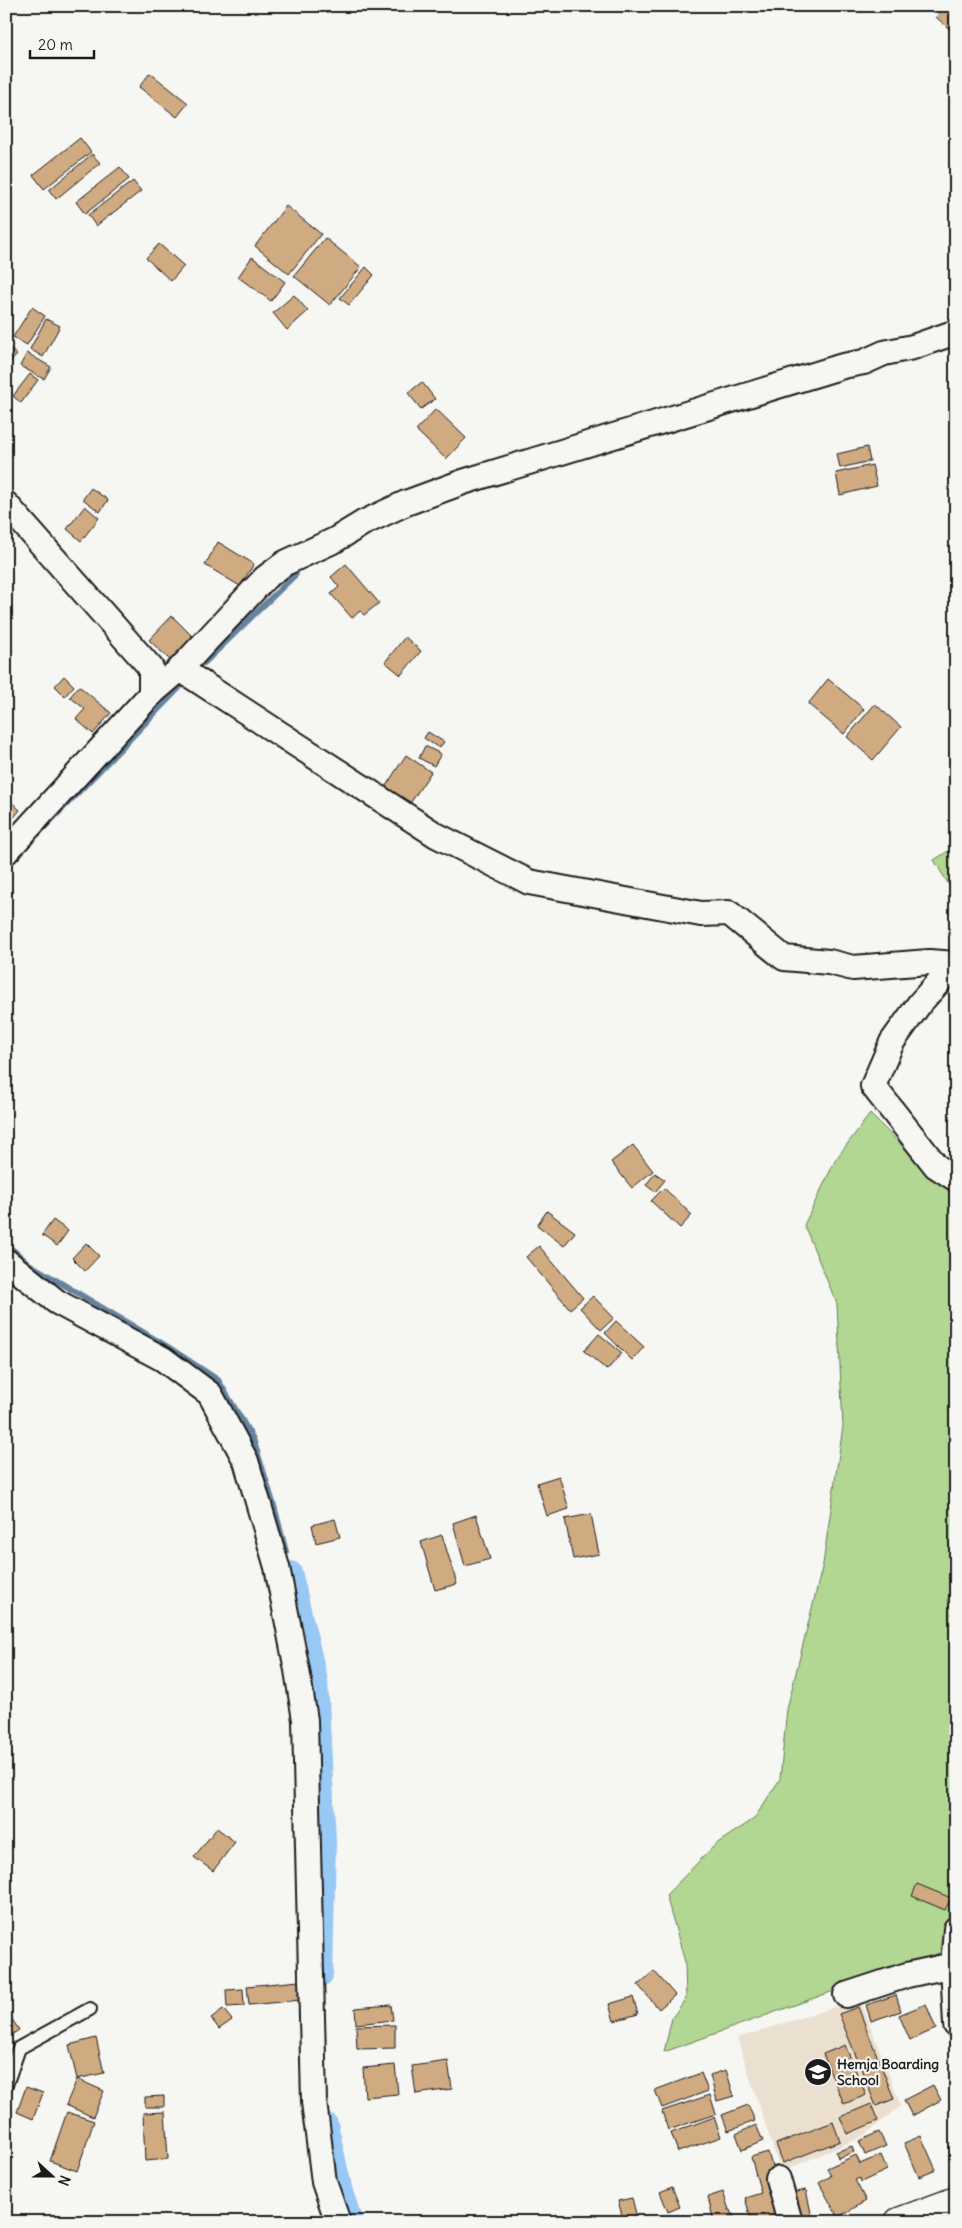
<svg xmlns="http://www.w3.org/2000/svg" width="962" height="2228" font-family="Delius,sans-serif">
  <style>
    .built { fill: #ebe0d0 }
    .green { fill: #b2d792; stroke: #677a57 }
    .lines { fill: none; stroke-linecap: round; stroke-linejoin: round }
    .stream { stroke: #66839e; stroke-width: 6 }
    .canal { stroke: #98c8f4; stroke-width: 22 }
    .building { fill: #d0ab82; stroke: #1c1c1c }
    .lane-casing { stroke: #1c1c1c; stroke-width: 16 }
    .street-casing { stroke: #1c1c1c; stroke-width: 28 }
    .highway-casing { stroke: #1c1c1c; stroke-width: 31 }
    .lane { stroke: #f6f6f2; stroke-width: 12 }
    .street { stroke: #f6f6f2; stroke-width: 24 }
    .highway { stroke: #f6f6f2; stroke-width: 28 }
    .labels { text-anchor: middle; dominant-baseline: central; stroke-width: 4.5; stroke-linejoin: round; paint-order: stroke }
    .poi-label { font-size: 14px; font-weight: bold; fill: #1c1c1c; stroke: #f6f6f2; text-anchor: start }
  </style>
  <rect width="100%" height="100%" fill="#f6f6f2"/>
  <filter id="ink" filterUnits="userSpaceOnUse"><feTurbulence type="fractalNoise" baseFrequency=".02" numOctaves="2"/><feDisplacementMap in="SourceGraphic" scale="10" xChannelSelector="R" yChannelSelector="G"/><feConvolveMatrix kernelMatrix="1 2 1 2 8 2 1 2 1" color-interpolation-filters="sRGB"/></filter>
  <g filter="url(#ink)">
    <!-- built -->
    <path class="built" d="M860,1999L901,2106L862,2137L781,2172L737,2038Z"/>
    <!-- green -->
    <path class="green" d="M956,846V897L934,860Z
      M870,1114L936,1179L956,1190V1575L947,1601L956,1603V1871L942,1952L664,2052L672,2018L686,1998L685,1962L666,1895L716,1844L754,1819L780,1779L787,1709L823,1564L843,1426L837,1304L804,1225L836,1159Z"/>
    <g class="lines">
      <!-- stream -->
      <path class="stream" d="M204,663L296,574
        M38,834L180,687
        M6,867L16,857
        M6,1244L29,1264L168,1347L218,1380L253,1439L274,1506L286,1552"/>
      <!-- canal -->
      <path class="canal" d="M291,1572L317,1681L325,1841L322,1975
        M327,2124L342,2192L352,2222"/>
    </g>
    <!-- building -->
    <path class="building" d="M946,6H953L956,9V35L936,17Z
      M150,73L188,103L177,117L139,87Z
      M80,138L91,152L44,189L33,175Z
      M92,154L100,163L56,199L49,190Z
      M120,167L129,179L85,214L76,202Z
      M133,181L141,191L96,226L88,215Z
      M286,206L321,234L289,274L255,246Z
      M325,238L361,267L330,305L294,276Z
      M159,244L184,266L171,281L146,258Z
      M252,257L285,282L271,301L238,277Z
      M366,267L374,275L349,305L340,298Z
      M294,295L308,311L287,330L273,313Z
      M32,307L45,316L27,345L13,337Z
      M46,319L60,326L43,357L30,349Z
      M6,345L17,355L6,367Z
      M27,353L51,367L44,379L20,366Z
      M30,374L38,380L21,403L13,396Z
      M422,382L435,399L421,409L408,393Z
      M436,409L466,438L446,459L416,430Z
      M867,447L870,461L840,468L837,454Z
      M872,465L877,486L840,495L836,473Z
      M91,488L108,500L100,512L83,499Z
      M85,506L99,518L81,541L67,529Z
      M218,542L254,564L240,586L205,565Z
      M346,564L379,603L364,615L360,611L352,618L331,594L339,587L331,577Z
      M172,616L194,638L171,661L149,640Z
      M405,637L421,651L401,675L385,662Z
      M64,676L74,686L65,696L55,686Z
      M828,679L864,709L844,734L808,704Z
      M79,686L111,713L93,734L76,719L85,709L70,697Z
      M875,704L901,727L873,760L847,737Z
      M428,732L444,742L439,748L424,738Z
      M425,746L441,754L434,766L419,758Z
      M406,755L431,772L409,805L384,789Z
      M6,797L20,810L6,827Z
      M956,873V887L950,876Z
      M633,1145L653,1171L632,1188L611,1162Z
      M655,1173L665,1180L655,1192L646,1185Z
      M664,1188L692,1215L680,1228L651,1201Z
      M547,1211L575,1232L564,1246L537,1225Z
      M53,1220L68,1231L57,1246L42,1235Z
      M86,1243L99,1256L85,1271L72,1258Z
      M539,1246L583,1298L570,1309L526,1257Z
      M593,1296L614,1318L601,1330L580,1308Z
      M616,1321L644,1347L632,1360L605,1333Z
      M599,1334L622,1353L607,1370L584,1351Z
      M559,1476L569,1509L547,1516L537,1483Z
      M591,1514L599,1554L573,1559L565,1519Z
      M476,1515L490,1559L465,1566L453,1523Z
      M335,1519L340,1537L316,1543L312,1525Z
      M442,1535L457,1584L435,1590L421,1542Z
      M217,1828L235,1842L213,1871L194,1857Z
      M917,1884L951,1898L945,1910L912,1896Z
      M654,1971L675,1995L659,2009L638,1985Z
      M299,1981L301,2000L249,2005L247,1986Z
      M243,1989L244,2006L227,2007L226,1990Z
      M896,1995L901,2011L871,2021L866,2005Z
      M633,1997L638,2014L614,2021L609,2004Z
      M926,2004L936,2029L910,2040L899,2015Z
      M391,2005L393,2020L356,2024L355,2008Z
      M858,2007L894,2099L876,2106L839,2014Z
      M223,2009L232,2020L219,2029L211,2018Z
      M6,2010L19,2030L6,2038Z
      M395,2025V2048L357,2049L356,2026Z
      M96,2038L104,2073L77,2079L69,2045Z
      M845,2045L866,2095L844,2104L823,2054Z
      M448,2061L452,2089L416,2094L412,2066Z
      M395,2065L398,2094L365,2097L363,2068Z
      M726,2070L734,2096L717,2101L710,2075Z
      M701,2073L708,2091L662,2108L655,2090Z
      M77,2079L104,2091L93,2117L66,2105Z
      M933,2085L941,2100L912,2116L904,2100Z
      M26,2087L43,2093L33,2119L17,2112Z
      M710,2095L716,2114L668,2130L662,2111Z
      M164,2096V2107H145V2097Z
      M871,2104L878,2121L847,2134L840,2117Z
      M748,2105L755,2121L728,2131L722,2115Z
      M67,2112L94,2121L77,2171L50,2161Z
      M165,2112L168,2159L145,2161L143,2113Z
      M714,2117L721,2137L678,2152L671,2133Z
      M833,2122L840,2141L783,2163L776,2144Z
      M756,2125L763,2141L742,2150L736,2134Z
      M879,2132L886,2146L865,2155L859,2141Z
      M921,2136L936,2170L919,2177L904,2143Z
      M852,2146L854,2152L838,2158L836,2152Z
      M768,2152L787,2222H752L745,2198L761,2193L751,2157Z
      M856,2155L860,2164L881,2155L887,2170L861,2182L860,2178L855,2180L866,2201L838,2217L819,2183L831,2176L827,2168Z
      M672,2187L680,2207L668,2212L660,2192Z
      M806,2190L813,2222H794L788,2194Z
      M723,2192L729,2210H731L735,2222H714L708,2197Z
      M632,2198L638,2222H624L618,2201Z
      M684,2215L687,2222H669Z"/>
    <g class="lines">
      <!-- lane casing -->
      <g class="lane-casing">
        <path id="lane" d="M6,2085L19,2048L90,2009"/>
      </g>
      <!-- street casing -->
      <g class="street-casing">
        <path id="street" d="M6,504L151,668V694
          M180,669L436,835L529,882L701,914L729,913L784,958L829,962L853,968L929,962L956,964
          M6,852L151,694L180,669L265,578L285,563L335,540L363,523L406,503L463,482L843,366L864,362L884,353L913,347L956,332
          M955,964L920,1003L892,1042L873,1086L936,1166L956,1179
          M6,1261L57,1302L163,1359L210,1394L246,1461L277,1567L297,1670L305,1720L314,2102L324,2182L338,2222
          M953,1965L956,2025
          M846,1995L907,1975L953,1965L956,1929
          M778,2179L790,2222"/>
      </g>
      <!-- highway casing -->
      <g class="highway-casing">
        <path id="highway" d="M899,2222L956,2201"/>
      </g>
      <!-- lane -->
      <use href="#lane" class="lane"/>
      <!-- street -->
      <use href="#street" class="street"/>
      <!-- highway -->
      <use href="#highway" class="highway"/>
    </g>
  </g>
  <!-- icons -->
  <defs>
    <g id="school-disc" transform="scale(1.4375)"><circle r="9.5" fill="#1c1c1c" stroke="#f6f6f2"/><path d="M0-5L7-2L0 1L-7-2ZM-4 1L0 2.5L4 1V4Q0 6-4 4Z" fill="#fff"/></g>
  </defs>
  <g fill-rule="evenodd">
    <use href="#school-disc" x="818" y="2072"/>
  </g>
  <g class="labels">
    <!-- poi labels -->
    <g class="poi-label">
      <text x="837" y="2064">Hemja Boarding<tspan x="837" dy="16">School</tspan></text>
    </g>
  </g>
  <!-- margin -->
  <rect width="962" height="2228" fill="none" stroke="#f6f6f2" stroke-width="25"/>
  <rect x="12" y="12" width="937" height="2203" fill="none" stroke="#1c1c1c" stroke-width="2" filter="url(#ink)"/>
  <!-- north arrow -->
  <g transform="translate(52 2176) rotate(111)" stroke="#f6f6f2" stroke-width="4" paint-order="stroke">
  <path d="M0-4L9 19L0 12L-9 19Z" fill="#1c1c1c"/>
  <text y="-8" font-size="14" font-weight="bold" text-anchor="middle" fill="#1c1c1c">N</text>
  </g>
  <!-- scale -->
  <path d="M30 50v8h64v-8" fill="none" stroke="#1c1c1c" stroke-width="2.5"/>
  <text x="38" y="50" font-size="15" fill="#1c1c1c" stroke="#f6f6f2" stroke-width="4" paint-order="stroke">20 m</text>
</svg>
